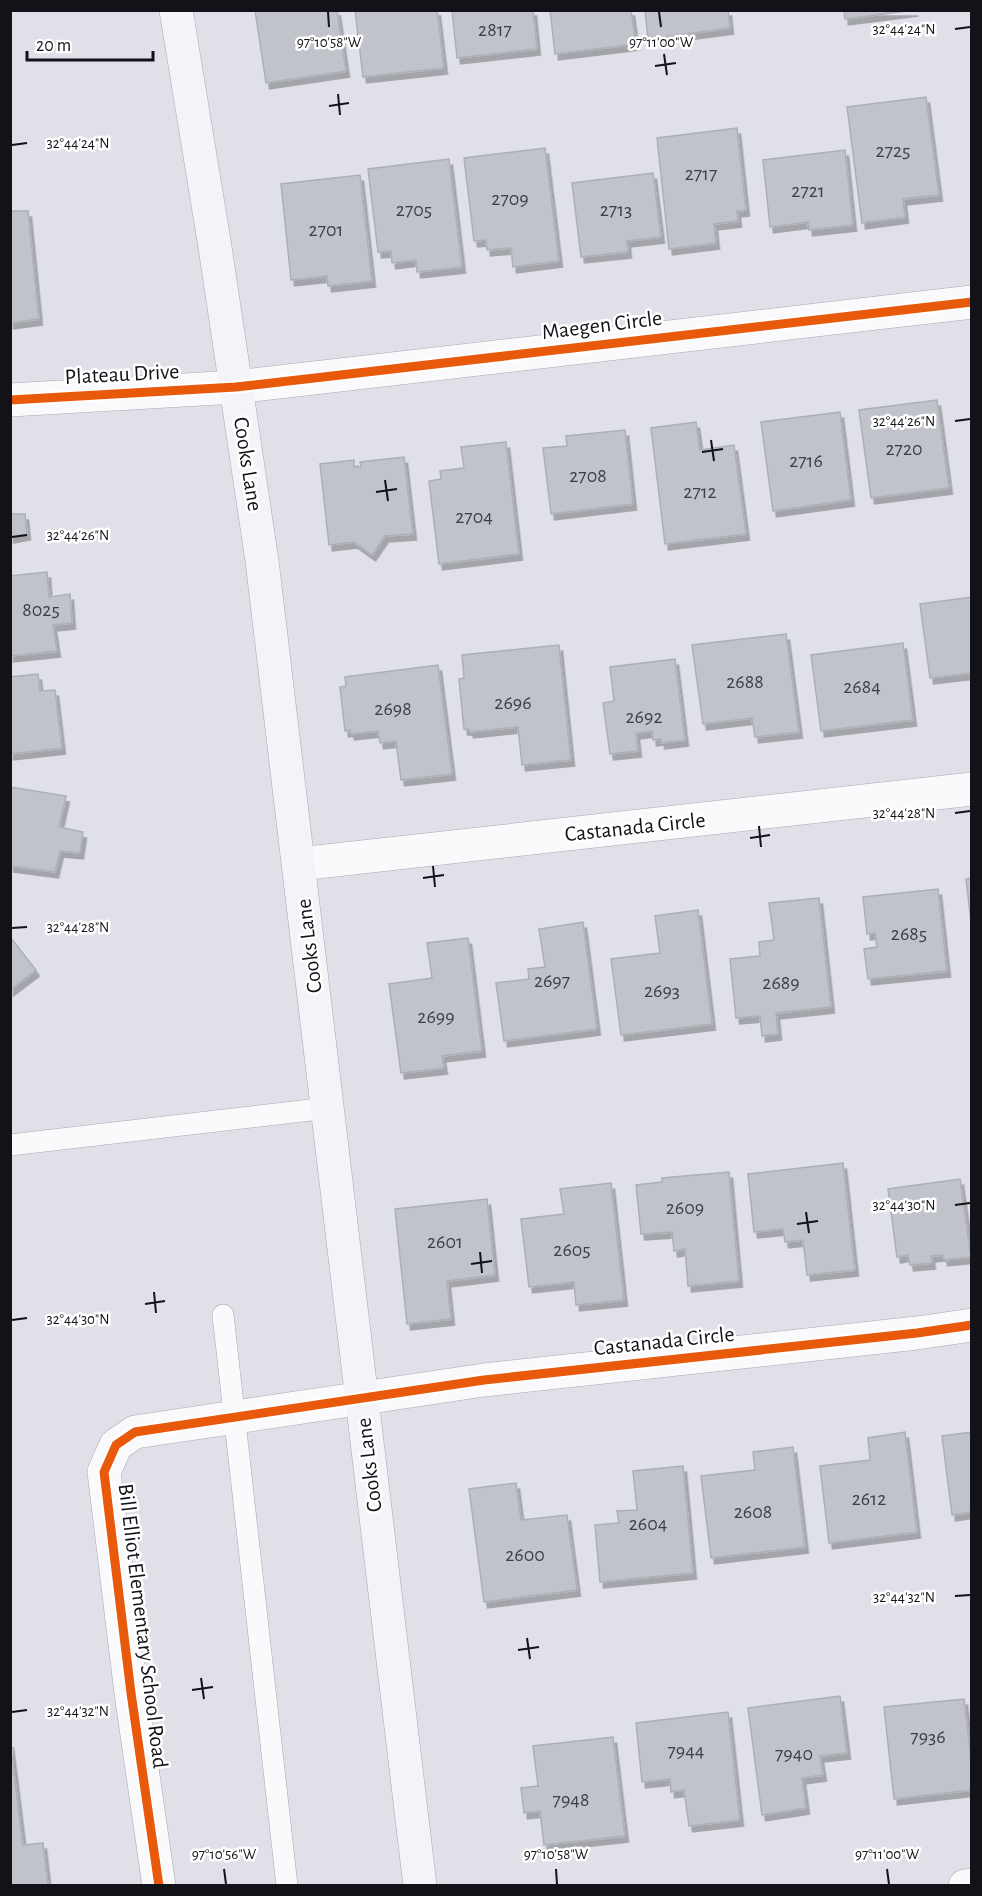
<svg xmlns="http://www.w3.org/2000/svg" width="982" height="1896" font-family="'Alegreya Sans',sans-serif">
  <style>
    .building { fill: #c1c3ca; stroke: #adafb6; stroke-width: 1.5; filter: url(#shadow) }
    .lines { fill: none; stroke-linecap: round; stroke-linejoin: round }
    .service-casing { stroke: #a8a8af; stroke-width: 22 }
    .minor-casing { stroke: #a8a8af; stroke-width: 34 }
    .secondary-casing { stroke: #a8a8af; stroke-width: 34 }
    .service { stroke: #fafafc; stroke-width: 21 }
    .minor { stroke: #fafafc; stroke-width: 33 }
    .secondary { stroke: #f4f3f7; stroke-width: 33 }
    .cycleway-casing { stroke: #fff; stroke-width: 13 }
    .cycleway { stroke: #e8590c; stroke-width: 9 }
    .ticks { fill: none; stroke: #121218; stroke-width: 2 }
    .labels { text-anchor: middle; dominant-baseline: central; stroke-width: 5; stroke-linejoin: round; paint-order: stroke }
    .number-label { font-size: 20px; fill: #3e3e44 }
    .street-label { font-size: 22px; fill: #121218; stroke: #fff }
    .ticks-label { font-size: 15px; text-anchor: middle; fill: #121218; stroke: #fff; stroke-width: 5; stroke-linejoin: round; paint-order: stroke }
  </style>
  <defs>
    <filter id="shadow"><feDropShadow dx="3.5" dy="6" stdDeviation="0" flood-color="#0004"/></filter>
  </defs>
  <rect width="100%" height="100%" fill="#e0e0e9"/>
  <!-- building -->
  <path class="building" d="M255,10H337L346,71L266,83Z
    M355,10H437L444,68L363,77Z
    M452,10H533L537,49L457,58Z
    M550,10H631L636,44L555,54Z
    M645,10H728L730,28L648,39Z
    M844,10H915L845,19Z
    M926,97L939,195L903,199L905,217L862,223L847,107Z
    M737,128L746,210L737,211L738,221L714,224L716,243L669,249L657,138Z
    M545,148L559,261L513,267L511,248L487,250L486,240L474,241L464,158Z
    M845,150L853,225L809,230L808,222L770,227L763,160Z
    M449,159L462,267L417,272L416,260L392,263L391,251L378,252L368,169Z
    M653,173L661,237L627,241L628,252L581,257L572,183Z
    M360,175L372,281L328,286L327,276L291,280L281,184Z
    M10,211H28L39,319L10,323Z
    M937,400L949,488L871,498L859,410Z
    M840,412L851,500L773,511L761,422Z
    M696,422L700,450L734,445L746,534L665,544L651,428Z
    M625,430L633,504L551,514L543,448L567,446L566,436Z
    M506,442L519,554L439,564L429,481L441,479L440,471L464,468L461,447Z
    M404,457L413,534L385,536L372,555L354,542L329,545L320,464L354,460V467H361L360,462Z
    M10,514H25L27,534L10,537Z
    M47,572L49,597L70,594L72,623L53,625L57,651L10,656V576Z
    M972,597V673L930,678L920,604Z
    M786,634L799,732L755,737L752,718L703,724L692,645Z
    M903,643L913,720L821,731L811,655Z
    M559,645L571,760L522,765L518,727L470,732L469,729H464L459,679L464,678L462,655Z
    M675,659L685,740L661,743V739L653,740L652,731L636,733L638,751L610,754L603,703L614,701L610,667Z
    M438,665L452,774L401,780L396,741L380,743L378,731L351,734L350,730L345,731L340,687L346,686L345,677Z
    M38,674L40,691L55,690L62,748L10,754V677Z
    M10,787L66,796L59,827L83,832L80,853L60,851L55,872L10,866Z
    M972,878V930L966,879Z
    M938,889L947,971L868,979L864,949L877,947L875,933L867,934L863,897Z
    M819,898L831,1007L776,1013L778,1034L762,1036L760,1016L736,1018L730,959L760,956L759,942L774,940L769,903Z
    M698,910L712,1024L621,1035L611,959L660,953L655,916Z
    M583,922L597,1029L504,1041L496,983L529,979L528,969L545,967L539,929Z
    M10,937L36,970L10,990Z
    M468,938L482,1051L442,1056L444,1068L401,1073L389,984L432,978L427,943Z
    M843,1163L855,1270L807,1275L803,1240L785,1242L783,1229L754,1232L748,1174Z
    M729,1172L739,1281L688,1286L685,1249L674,1251L672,1232L641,1234L636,1185L662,1182V1178Z
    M960,1179L971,1257L944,1260L943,1255L931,1256L932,1263L910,1265L908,1255L897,1257L888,1189Z
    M611,1183L624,1300L576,1305L574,1282L529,1287L521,1219L564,1214L560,1189Z
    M487,1199L495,1275L447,1281L451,1319L407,1324L395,1209Z
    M905,1432L917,1532L829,1543L820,1466L870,1460L868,1438Z
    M972,1432V1512L952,1515L942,1436Z
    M793,1447L805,1547L711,1558L701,1476L755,1470L753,1452Z
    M683,1466L693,1573L600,1582L595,1525L619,1523L617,1511L637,1510L633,1471Z
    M516,1483L521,1520L567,1515L577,1590L484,1602L469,1489Z
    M840,1696L847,1753L820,1756L823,1775L802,1778L806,1808L762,1815L748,1708Z
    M964,1699L972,1767V1790L894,1799L884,1707Z
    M728,1712L740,1820L689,1826L684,1790L671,1792L670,1779L642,1782L636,1723Z
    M613,1737L625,1836L544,1845L540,1811L524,1813L521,1788L538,1786L533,1746Z
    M10,1741L23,1845L43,1843L48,1886H10Z"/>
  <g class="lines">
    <!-- service casing -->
    <g class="service-casing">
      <path id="service" d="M10,1145L328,1108
        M223,1315L287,1886"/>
    </g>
    <!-- minor casing -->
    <g class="minor-casing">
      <path id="minor" d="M10,400L236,387L972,302
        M299,864L972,789
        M159,1886L131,1693L104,1472L116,1445L135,1432L484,1380L917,1333L972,1325
        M965,1886L972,1885"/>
    </g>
    <!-- secondary casing -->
    <g class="secondary-casing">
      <path id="secondary" d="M176,10L215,247L262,561L420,1886"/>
    </g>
    <!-- service -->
    <use href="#service" class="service"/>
    <!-- minor -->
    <use href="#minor" class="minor"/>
    <!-- secondary -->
    <use href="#secondary" class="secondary"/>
    <!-- cycleway casing -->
    <g class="cycleway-casing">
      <path id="cycleway" d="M10,400L236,387L972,302
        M159,1886L131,1693L104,1472L116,1445L135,1432L484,1380L917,1333L972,1325"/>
    </g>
    <!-- cycleway -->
    <use href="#cycleway" class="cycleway"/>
  </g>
  <!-- ticks -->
  <path class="ticks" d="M328,12L329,27M659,12L661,27M955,29L970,27M664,54L667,75M655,66L676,63M338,94L340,115M329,106L349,103M12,145L27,143M955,421L970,419M711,440L714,461M702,452L723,449M385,480L388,501M376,492L397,489M12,537L27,535M955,813L970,811M759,826L761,847M750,838L770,835M433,866L435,887M423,878L444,875M12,928L27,927M955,1205L970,1203M806,1212L809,1233M797,1224L818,1221M480,1252L482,1273M471,1264L492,1261M154,1292L156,1313M145,1304L165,1301M12,1320L27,1318M955,1596L970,1595M527,1638L530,1659M518,1650L539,1647M201,1678L204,1699M192,1690L213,1687M12,1712L27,1710M224,1869L226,1884M556,1869L557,1884M887,1869L889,1884"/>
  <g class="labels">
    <!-- number labels -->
    <g class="number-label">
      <text x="495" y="30">2817</text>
      <text x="893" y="151">2725</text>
      <text x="701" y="174">2717</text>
      <text x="808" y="191">2721</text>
      <text x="510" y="199">2709</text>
      <text x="414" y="210">2705</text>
      <text x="616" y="210">2713</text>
      <text x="326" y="230">2701</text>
      <text x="904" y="449">2720</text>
      <text x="806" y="461">2716</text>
      <text x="588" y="476">2708</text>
      <text x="700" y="492">2712</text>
      <text x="474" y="517">2704</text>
      <text x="41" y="610">8025</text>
      <text x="745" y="682">2688</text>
      <text x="862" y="687">2684</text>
      <text x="513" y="703">2696</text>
      <text x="393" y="709">2698</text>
      <text x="644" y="717">2692</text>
      <text x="909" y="934">2685</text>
      <text x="552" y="981">2697</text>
      <text x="781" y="983">2689</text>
      <text x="662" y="991">2693</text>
      <text x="436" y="1017">2699</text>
      <text x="685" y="1208">2609</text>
      <text x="445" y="1242">2601</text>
      <text x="572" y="1250">2605</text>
      <text x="869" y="1499">2612</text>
      <text x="753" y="1512">2608</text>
      <text x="648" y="1524">2604</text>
      <text x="525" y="1555">2600</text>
      <text x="928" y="1737">7936</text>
      <text x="686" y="1751">7944</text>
      <text x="794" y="1754">7940</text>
      <text x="571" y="1800">7948</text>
    </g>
    <!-- street labels -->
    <g class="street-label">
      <text transform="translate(602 325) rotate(-7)">Maegen Circle</text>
      <text transform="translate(122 374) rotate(-3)">Plateau Drive</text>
      <text transform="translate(248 464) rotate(81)">Cooks Lane</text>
      <text transform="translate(635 827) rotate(-6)">Castanada Circle</text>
      <text transform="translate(309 946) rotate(-97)">Cooks Lane</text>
      <text transform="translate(664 1341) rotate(-6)">Castanada Circle</text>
      <text transform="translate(369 1465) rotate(-97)">Cooks Lane</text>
      <text transform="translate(143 1626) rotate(83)">Bill Elliot Elementary School Road</text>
    </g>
  </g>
  <g class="ticks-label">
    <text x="904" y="34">32°44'24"N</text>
    <text x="329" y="47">97°10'58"W</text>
    <text x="661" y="47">97°11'00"W</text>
    <text x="78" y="148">32°44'24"N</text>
    <text x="904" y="426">32°44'26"N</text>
    <text x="78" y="540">32°44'26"N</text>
    <text x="904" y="818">32°44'28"N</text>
    <text x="78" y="932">32°44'28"N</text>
    <text x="904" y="1210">32°44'30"N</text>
    <text x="78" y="1324">32°44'30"N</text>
    <text x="904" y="1602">32°44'32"N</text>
    <text x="78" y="1716">32°44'32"N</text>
    <text x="224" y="1859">97°10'56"W</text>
    <text x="556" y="1859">97°10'58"W</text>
    <text x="887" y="1859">97°11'00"W</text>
  </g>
  <!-- border -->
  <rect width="982" height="1896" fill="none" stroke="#121218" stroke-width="24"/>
  <!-- scale -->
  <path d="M27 51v9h126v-9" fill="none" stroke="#121218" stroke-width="3"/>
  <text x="36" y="51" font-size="18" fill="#121218" stroke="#ffffff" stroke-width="4.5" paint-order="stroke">20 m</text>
</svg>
